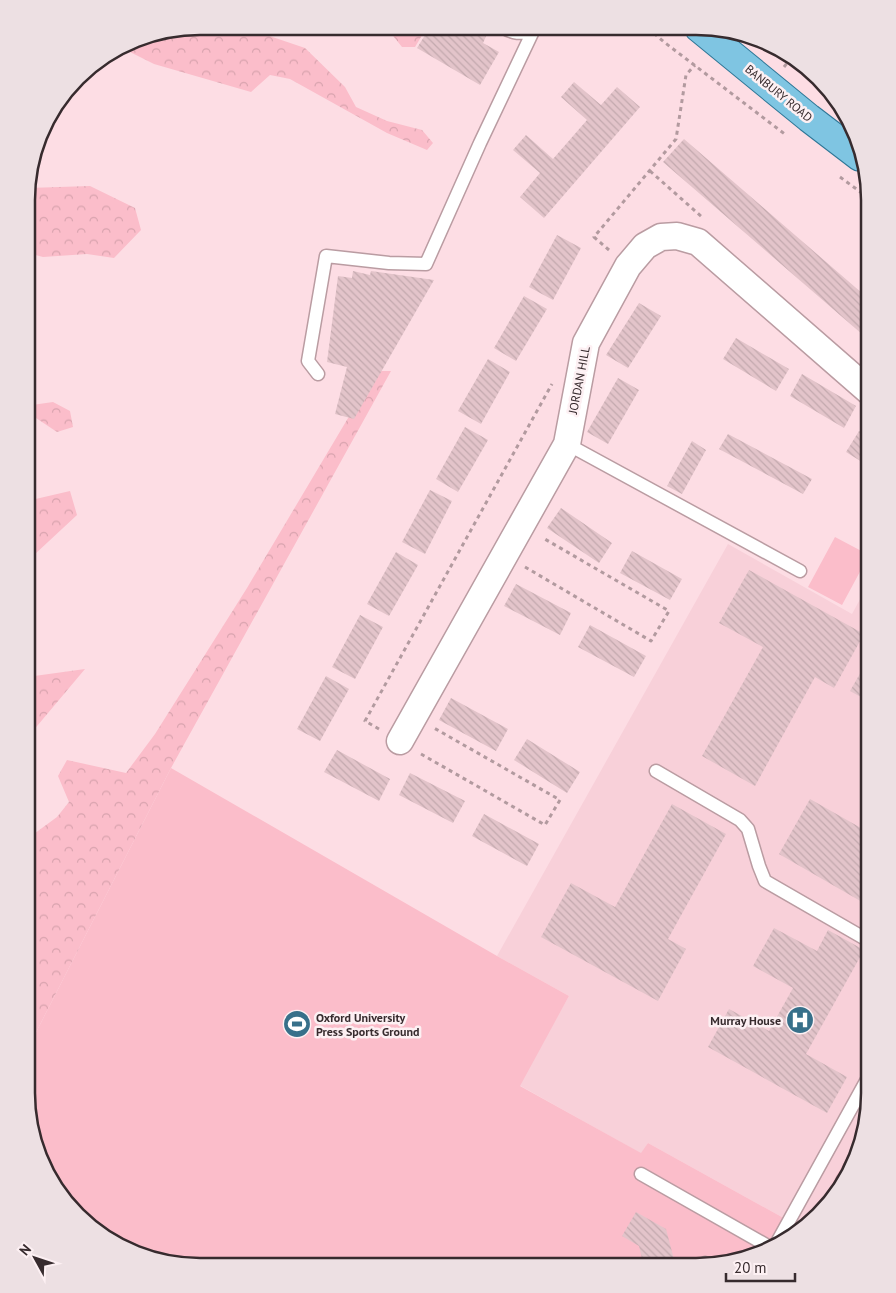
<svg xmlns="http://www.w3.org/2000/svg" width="896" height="1293" font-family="'PT Sans',sans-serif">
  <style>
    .built { fill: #f8d0d9 }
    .green { fill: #fbbdca }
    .forest { fill: url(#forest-crowns) }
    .cemetery { fill: url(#cemetery-stones) }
    .building { fill: url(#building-back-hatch) }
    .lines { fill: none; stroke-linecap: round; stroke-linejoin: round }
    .lane-casing { stroke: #ba9ca2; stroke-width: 15 }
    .street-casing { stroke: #ba9ca2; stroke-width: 29 }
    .primary-casing { stroke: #2e7696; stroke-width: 30 }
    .path { stroke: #b29a9f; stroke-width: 3; stroke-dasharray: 4 4; stroke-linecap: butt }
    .lane { stroke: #fff; stroke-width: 12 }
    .street { stroke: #fff; stroke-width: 26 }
    .primary { stroke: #7fc5e2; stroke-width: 28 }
    .labels { text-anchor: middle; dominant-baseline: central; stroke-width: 5; stroke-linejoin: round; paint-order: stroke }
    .street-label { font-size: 12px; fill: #372b2e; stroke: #fdf0f3 }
    .poi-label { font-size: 12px; font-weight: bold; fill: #372b2e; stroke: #fdf0f3; text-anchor: start }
    .rim { fill: none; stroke: #372b2e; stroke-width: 2.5 }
  </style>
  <defs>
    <pattern id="forest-crowns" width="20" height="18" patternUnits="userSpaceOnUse" patternTransform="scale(1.25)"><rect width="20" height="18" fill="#fbbdca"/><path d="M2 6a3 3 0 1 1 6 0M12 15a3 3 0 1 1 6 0" fill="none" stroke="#d8a3ae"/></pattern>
    <pattern id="cemetery-stones" width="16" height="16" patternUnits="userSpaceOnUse" patternTransform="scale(1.25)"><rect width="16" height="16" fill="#fbbdca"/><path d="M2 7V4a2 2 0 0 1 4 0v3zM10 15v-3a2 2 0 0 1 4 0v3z" fill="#d8a3ae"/></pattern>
    <pattern id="building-back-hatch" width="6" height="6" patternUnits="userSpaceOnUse" patternTransform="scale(1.25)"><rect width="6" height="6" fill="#e3c4ca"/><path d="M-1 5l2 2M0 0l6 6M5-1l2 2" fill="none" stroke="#c3a9ae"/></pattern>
  </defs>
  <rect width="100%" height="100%" fill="#fddde4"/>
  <!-- built -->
  <path class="built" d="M728,544L852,614L870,581L869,1104L859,1135L818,1209L798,1226L648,1143L642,1154L519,1085L569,996L497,956Z"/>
  <!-- green -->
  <path class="green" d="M835,537L869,555L842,605L808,587Z
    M171,768L497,956L569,996L520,1086L641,1153L648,1143L798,1226L772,1249L696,1267L178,1265L95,1231L44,1169L26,1093V1052Z"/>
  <!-- forest -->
  <path class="forest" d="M200,26H240L305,48L345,87L356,107L387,121L422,130L433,143L427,150L387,133L290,79L270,75L251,92L154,64L122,48L144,36Z
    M386,27H427L415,47H402Z
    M90,186L135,208L141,230L114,258L87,254L43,257L28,253V188Z
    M376,371H391L171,768L26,1052L27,839L57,817L69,802L58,776L67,760L126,773L155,734L247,588Z
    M53,402L70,411L73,427L57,432L33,416L32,405Z
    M70,491L77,515L34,555L27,559V501Z
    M85,669L27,738V677Z"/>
  <!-- cemetery -->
  <path class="cemetery" d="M859,1135L840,1190L818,1209Z"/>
  <!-- building -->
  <path class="building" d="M430,27H484L489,30L483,43L499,52L480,85L417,48Z
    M574,82L601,105L617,87L640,107L544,218L520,197L540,173L513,150L526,135L553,159L587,120L561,97Z
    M684,139L870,300V341L663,162Z
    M557,235L581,248L553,300L529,287Z
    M353,271L370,275L371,271L434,280L354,419L335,414L347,367L327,362L338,276L352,278Z
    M524,296L547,309L516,361L494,348Z
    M639,303L661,316L628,368L606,355Z
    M736,338L789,369L776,391L723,359Z
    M488,359L510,372L481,424L458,411Z
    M802,374L856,406L844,428L790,396Z
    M618,378L639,390L608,444L587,432Z
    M465,427L488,440L458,492L436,479Z
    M859,431L870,438V467L846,452Z
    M728,434L812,479L803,494L719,449Z
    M692,441L706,450L682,494L667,486Z
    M430,490L452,501L425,554L402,542Z
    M561,508L612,543L599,563L547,528Z
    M632,551L682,579L670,600L620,573Z
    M396,552L418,565L389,616L367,604Z
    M749,570L864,634L834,688L815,677L755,786L702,756L763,647L719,623Z
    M516,584L571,613L560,635L504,606Z
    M360,615L383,627L355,679L332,667Z
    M590,625L646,656L634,677L578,647Z
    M870,656V702L850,691Z
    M326,676L349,689L320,741L297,729Z
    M451,698L508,729L496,751L439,720Z
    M527,739L580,772L567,793L514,760Z
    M337,750L390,779L379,801L324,772Z
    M410,773L465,801L453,823L399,795Z
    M810,799L861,828L869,812V906L779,854Z
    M672,804L726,834L668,939L686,949L658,1001L541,937L571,883L615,907Z
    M484,814L539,844L527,866L472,836Z
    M774,928L817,951L828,930L864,950L806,1054L847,1077L827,1113L708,1047L729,1009L769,1031L793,988L753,966Z
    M636,1212L666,1229L676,1267H644L639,1246L622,1236Z"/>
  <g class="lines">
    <!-- lane casing -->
    <g class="lane-casing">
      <path id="lane" d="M502,27C514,34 520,34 533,31
        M318,374L308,361L326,256L389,263L426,264L480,143L535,27
        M567,444L800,571
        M656,771L740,820L748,829L759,866L765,881L869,941
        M641,1174L773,1249
        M774,1248L869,1076
        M705,1263L707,1264"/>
    </g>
    <!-- street casing -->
    <g class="street-casing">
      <path id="street" d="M400,741L567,444L586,343L628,266L645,246L661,237L677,236L698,242L870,392"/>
    </g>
    <!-- primary casing -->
    <g class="primary-casing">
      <path id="primary" d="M699,28L809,118L860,157"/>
    </g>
    <!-- path -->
    <path class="path" d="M648,28L664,42L786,135
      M784,67L791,58
      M650,171L702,217
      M840,177L870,199
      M609,250L594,237L676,139L686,75L695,65
      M525,567L651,641L669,611L543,538
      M379,729L365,721L552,384
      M421,754L545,825L560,800L434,728"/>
    <!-- lane -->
    <use href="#lane" class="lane"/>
    <!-- street -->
    <use href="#street" class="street"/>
    <!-- primary -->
    <use href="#primary" class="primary"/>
  </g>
  <!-- icons -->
  <defs>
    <g id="hospital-disc" transform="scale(1.4375)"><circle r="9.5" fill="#37708a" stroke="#fdf0f3"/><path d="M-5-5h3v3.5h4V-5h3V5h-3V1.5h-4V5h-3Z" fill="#fff"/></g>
    <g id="stadium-disc" transform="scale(1.4375)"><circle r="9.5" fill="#37708a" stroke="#fdf0f3"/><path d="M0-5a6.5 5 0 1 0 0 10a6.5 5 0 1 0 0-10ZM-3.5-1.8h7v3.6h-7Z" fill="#fff"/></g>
  </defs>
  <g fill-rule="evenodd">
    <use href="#hospital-disc" x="800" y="1020"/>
    <use href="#stadium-disc" x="297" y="1024"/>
  </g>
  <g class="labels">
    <!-- street labels -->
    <g class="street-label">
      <text transform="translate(779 93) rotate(39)">BANBURY ROAD</text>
      <text transform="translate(579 380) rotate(-79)">JORDAN HILL</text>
    </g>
    <!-- poi labels -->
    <g class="poi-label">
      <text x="316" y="1017">Oxford University<tspan x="316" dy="14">Press Sports Ground</tspan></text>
      <text x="781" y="1020" text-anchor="end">Murray House</text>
    </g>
  </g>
  <!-- crop -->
  <path d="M0 0H896V1293H0ZM200 35H696A165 165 0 0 1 861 200V1093A165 165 0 0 1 696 1258H200A165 165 0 0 1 35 1093V200A165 165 0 0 1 200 35Z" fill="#ede0e3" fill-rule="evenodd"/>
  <path class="rim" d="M200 35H696A165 165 0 0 1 861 200V1093A165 165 0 0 1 696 1258H200A165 165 0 0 1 35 1093V200A165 165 0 0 1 200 35Z"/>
  <!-- north arrow -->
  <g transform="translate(35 1258) rotate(310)" stroke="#fdf0f3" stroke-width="4" paint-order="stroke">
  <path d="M0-4L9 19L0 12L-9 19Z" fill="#372b2e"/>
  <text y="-8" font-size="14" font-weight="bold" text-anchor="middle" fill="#372b2e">N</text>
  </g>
  <!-- scale -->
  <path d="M726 1273v8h69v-8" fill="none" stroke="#372b2e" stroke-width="2.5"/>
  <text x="734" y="1273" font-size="15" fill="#372b2e" stroke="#fdf0f3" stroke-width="4" paint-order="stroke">20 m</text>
</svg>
